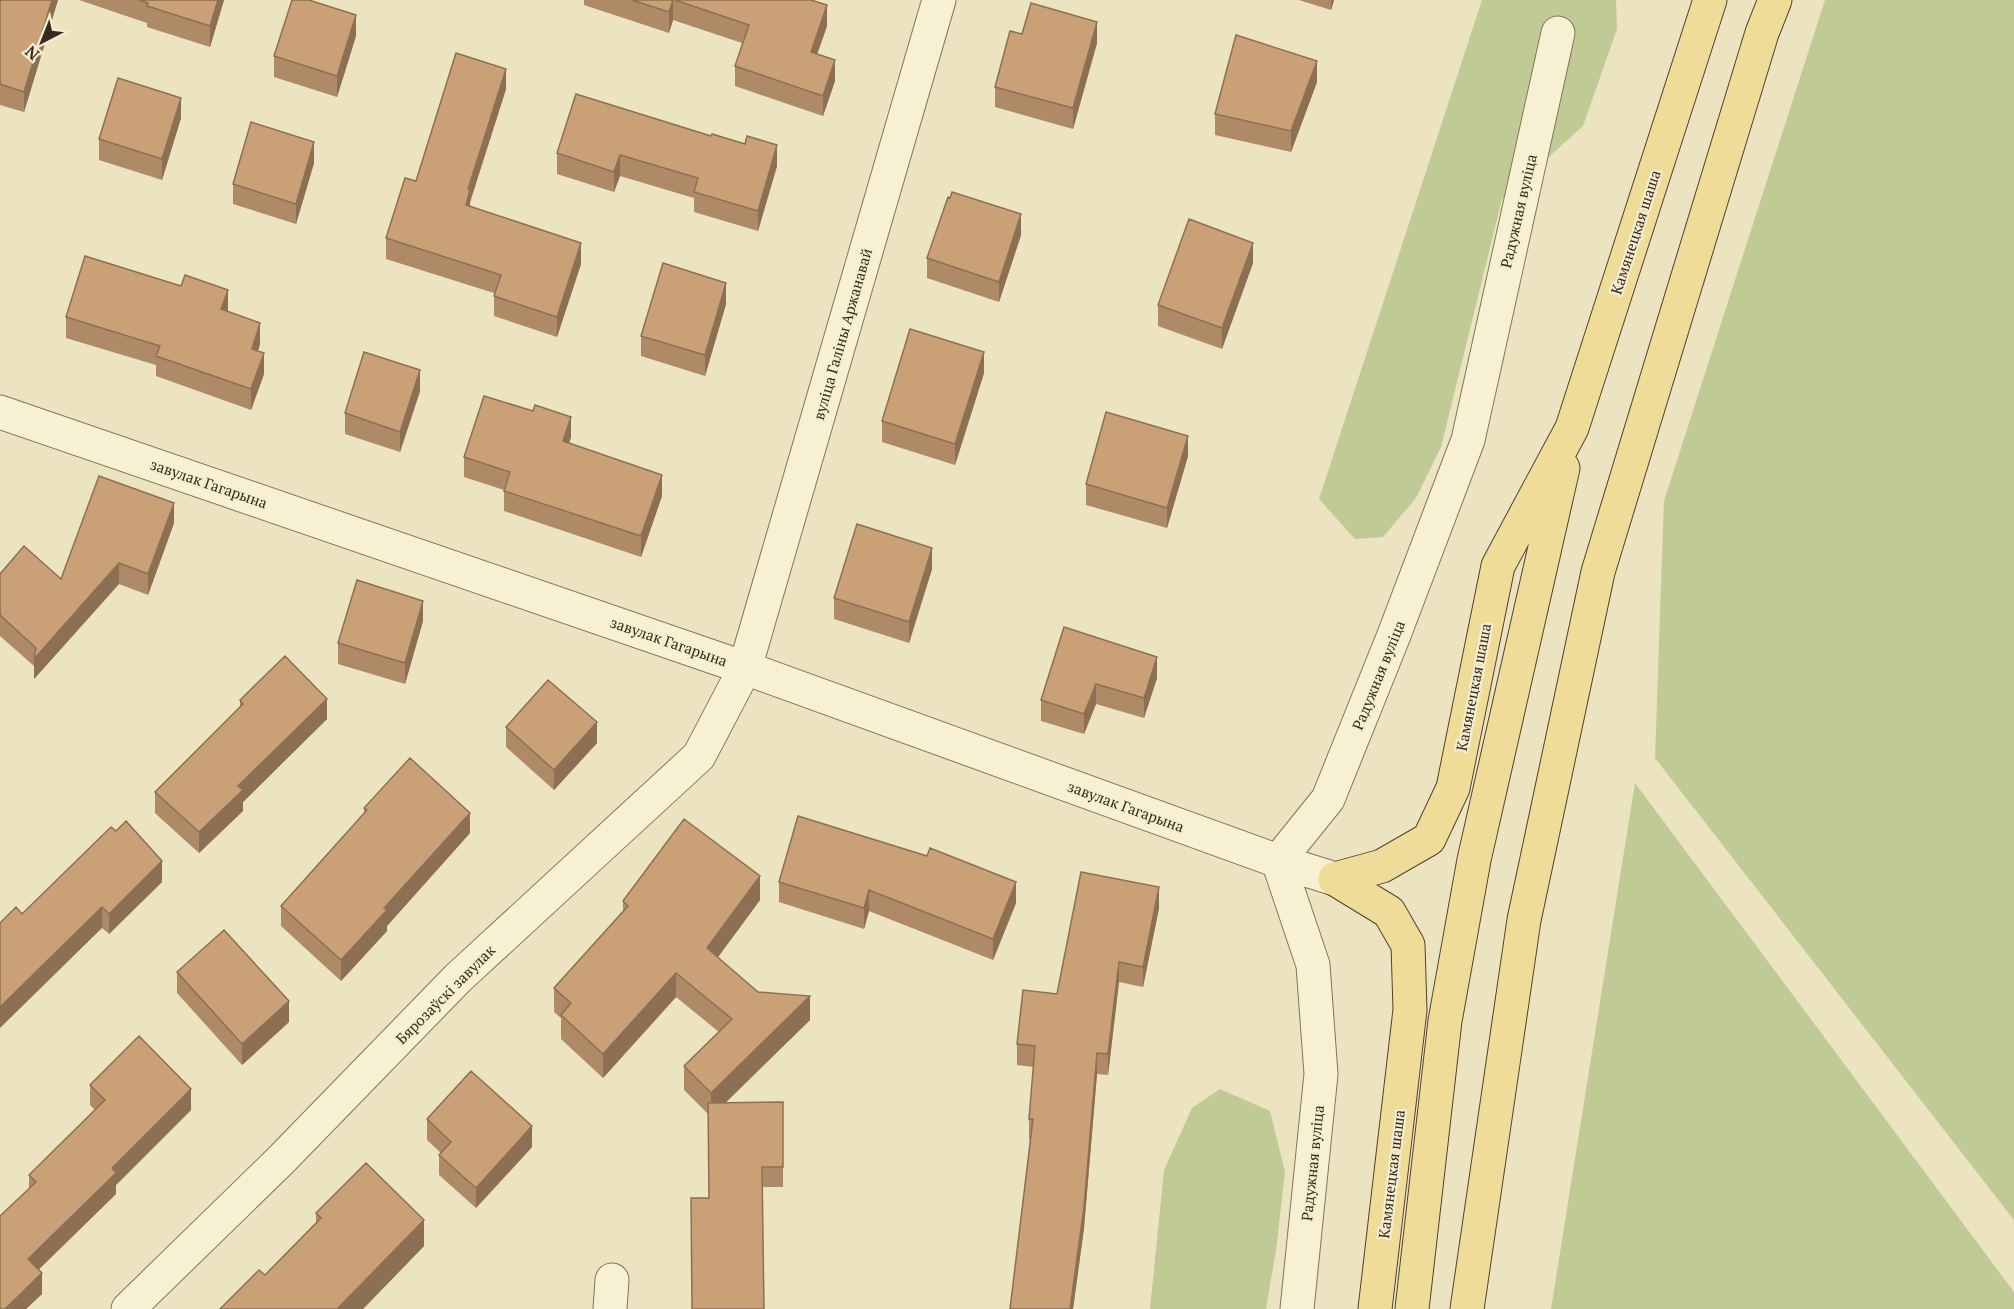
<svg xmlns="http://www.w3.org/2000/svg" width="2014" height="1309" font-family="'PT Serif',serif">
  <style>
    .green { fill: #bfca95 }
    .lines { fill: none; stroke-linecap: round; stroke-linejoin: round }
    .minor-casing { stroke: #857459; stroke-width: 35 }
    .major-casing { stroke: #52422d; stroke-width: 35 }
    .minor { stroke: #f8f0d3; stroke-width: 33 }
    .major { stroke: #efdc98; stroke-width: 33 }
    .wall { fill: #ae8a66 }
    .shaded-wall { fill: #8d7053 }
    .building { fill: #caa077; stroke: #8d7053; stroke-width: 1.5 }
    .labels { text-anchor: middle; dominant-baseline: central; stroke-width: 4.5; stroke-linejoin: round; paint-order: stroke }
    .street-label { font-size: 15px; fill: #352a1d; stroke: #f4edcf }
  </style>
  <rect width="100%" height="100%" fill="#ece3c0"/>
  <!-- green -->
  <path class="green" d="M1482,0H1616L1617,29L1583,126L1502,199L1441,447L1416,498L1383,537L1355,539L1319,499Z
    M1825,0H2014V1220L1655,758L1664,501Z
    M1635,783L2014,1292V1309H1551Z
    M1220,1089L1270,1111L1285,1172L1276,1250L1266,1309H1150L1164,1170L1192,1108Z"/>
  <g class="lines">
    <!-- minor casing -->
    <g class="minor-casing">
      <path id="minor" d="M0,412L745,668L1278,861L1335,879
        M128,1309L280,1161L458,978L699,756L745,668L939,0
        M610,1309L612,1280
        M1297,1309L1321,1074L1313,965L1278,861L1328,799L1394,635L1468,440L1558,33"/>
    </g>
    <!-- major casing -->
    <g class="major-casing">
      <path id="major" d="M1335,879L1382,866L1429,839L1453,788L1498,566L1572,428L1710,0
        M1335,879L1389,912L1408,945L1410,1010L1375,1309
        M1412,1309L1445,1021L1474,860L1563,468
        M1467,1309L1524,920L1598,572L1762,33L1775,0"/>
    </g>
    <!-- minor -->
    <use href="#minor" class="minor"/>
    <!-- major -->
    <use href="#major" class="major"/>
  </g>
  <!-- wall -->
  <path class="wall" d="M0,0H58L24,112L0,105Z
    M79,0H224L210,47L147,27V23Z
    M584,0H811L827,26L817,54L835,81L823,116L735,86V66L742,43L673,20L669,33L584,5Z
    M1299,0H1334L1331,10Z
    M1022,34L1097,43L1073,129L995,107V87Z
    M356,36L337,97L274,77V56Z
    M1317,82L1291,152L1215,135V114Z
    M506,89L470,202V206L581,264L557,337L494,316V293L386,259V238L416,181Z
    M576,94L777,166L758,231L694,212V198L620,176L614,192L557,174V153Z
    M181,118L162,180L99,160V139Z
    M314,163L296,224L233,204V184Z
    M1021,235L999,302L927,278V258Z
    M1253,263L1222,349L1158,326V305Z
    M726,304L705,376L641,356V336Z
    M228,311L260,344L258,351L264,374L251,410L156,376V365L66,338V317Z
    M984,373L955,465L882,442V421Z
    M420,391L400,452L345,434V413Z
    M571,437L569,444L662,496L641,557L504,511V490L464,477V457Z
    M1188,456L1167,528L1086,505V484Z
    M174,523L148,595L119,584L34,679V666L0,636V574L61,579Z
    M932,569L909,643L834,619V598Z
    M423,621L405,684L338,664V643Z
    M1064,627L1157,678L1144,718L1096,704L1084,734L1041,721V700Z
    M240,700L327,719L243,802V811L199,853L155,813V792L240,708Z
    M506,727L597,743L554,790L506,747Z
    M364,808L470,833L387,926V931L341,981L281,926V906L364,813Z
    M162,882L109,934L102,928L22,914Z
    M779,882L1016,903L993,960L869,911L864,929L779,902Z
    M760,900L718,957L758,992L810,1020L725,1103L783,1102V1187H762L709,1198L708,1114L684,1090V1066L719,1032L676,997L603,1078L561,1039V1018L554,1012V988L623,912V901Z
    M1159,908L1143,987L1119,982L1108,1075L1097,1074L1084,1228L1073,1309H1010L1030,1140L1029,1139V1119L1034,1067L1017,1065V1044L1057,994Z
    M177,972L289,1022L242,1065L177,993Z
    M90,1085L191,1110L116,1185V1194L38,1270L42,1294L26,1309H0L29,1188V1175L95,1110L90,1105Z
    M427,1119L532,1147L476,1208L439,1175V1155L441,1153L427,1140Z
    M316,1213L424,1246L363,1309H220L265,1275L316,1223Z"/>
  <!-- shaded-wall -->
  <path class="shaded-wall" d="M52,0H58L24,112V92Z
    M218,0H224L210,47V26Z
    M673,0V20L669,33V12Z
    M1331,0H1334L1331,10Z
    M827,5V26L811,72V52Z
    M356,15V36L337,97V76Z
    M1097,22V43L1073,129V108Z
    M835,60V81L823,116V96Z
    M1317,61V82L1291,152V131Z
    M506,69V89L470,202V210L466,205L468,189Z
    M181,98V118L162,180V159Z
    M314,142V163L296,224V204Z
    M777,145V166L758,231V211Z
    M620,155V176L614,192V172Z
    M1021,214V235L999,302V282Z
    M581,243V264L557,337V317Z
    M1253,243V263L1222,349V328Z
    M726,283V304L705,376V355Z
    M228,290V311L221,309Z
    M260,323V344L252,369V349Z
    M984,352V373L955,465V444Z
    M264,353V374L251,410V389Z
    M420,370V391L400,452V432Z
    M571,417V437L563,462V441Z
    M1188,436V456L1167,528V508Z
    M662,475V496L641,557V536Z
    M174,503V523L148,595V574Z
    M932,548V569L909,643V622Z
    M119,563V584L34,679V659Z
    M423,601V621L405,684V663Z
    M1157,657V678L1144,718V698Z
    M1096,684V704L1084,734V714Z
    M327,699V719L243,802V811L199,853V832L238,786Z
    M597,722V743L554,790V770Z
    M470,813V833L387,926V931L341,981V960L384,908Z
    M162,861V882L109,934V914Z
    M760,876V900L707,972V948Z
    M1016,882V903L993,960V939Z
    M1159,887V908L1143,987V967Z
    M869,890V911L864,929V908Z
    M102,907V928L0,1028V1007Z
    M1119,962V982L1108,1075V1054Z
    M676,973V997L603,1078V1054Z
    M810,996V1020L711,1117V1093Z
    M289,1001V1022L242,1065V1044Z
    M1097,1053V1074L1084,1228L1073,1309H1070Z
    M191,1089V1110L116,1185V1194L28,1280V1259L112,1168Z
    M532,1126V1147L476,1208V1188Z
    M424,1220V1246L363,1309H338Z
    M42,1273V1294L26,1309H5Z"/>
  <!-- building -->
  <path class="building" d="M0,0H52L24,92L0,84Z
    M139,0H218L210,26L147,6L148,3Z
    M292,0H309L356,15L337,76L274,56Z
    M632,0H673L669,12Z
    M675,0H811L827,5L811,52L835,60L823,96L735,66L749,25Z
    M1031,3L1097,22L1073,108L995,87L1010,31L1022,34Z
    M1236,35L1317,61L1291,131L1215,114Z
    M456,53L506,69L468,189L470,190L466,205L581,243L557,317L494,296L501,275L386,238L405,178L416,181Z
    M118,78L181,98L162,159L99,139Z
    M576,94L711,136L712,134L745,144L747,136L777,145L758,211L694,192L698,178L620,155L614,172L557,153Z
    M251,122L314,142L296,204L233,184Z
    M952,192L1021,214L999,282L927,258L948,197L950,198Z
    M1189,219L1253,243L1222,328L1158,305Z
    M85,256L181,286L185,275L228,290L221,309L260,323L252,349L264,353L251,389L156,356L160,346L66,317Z
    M663,263L726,283L705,355L641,336Z
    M910,329L984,352L955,444L882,421Z
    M364,352L420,370L400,432L345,413Z
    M484,396L533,411L535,405L571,417L563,441L662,475L641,536L504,491L510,472L464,457Z
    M1106,412L1188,436L1167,508L1086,484Z
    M99,476L174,503L148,574L119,563L34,659L36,648L0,615V574L24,546L61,579Z
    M857,524L932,548L909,622L834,598Z
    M357,580L423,601L405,663L338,643Z
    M1064,627L1157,657L1144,698L1096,684L1084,714L1041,700Z
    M285,656L327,699L238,786L243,790L199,832L155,792L243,704L240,700Z
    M548,680L597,722L554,770L506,727Z
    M410,758L470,813L384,908L387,910L341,960L281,906L367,810L364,808Z
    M798,816L927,856L930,848L1016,882L993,939L869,890L864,908L779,882Z
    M684,819L760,876L707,948L758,992L810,996L711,1093L684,1066L732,1019L676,973L603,1054L561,1015L571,1003L554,988L628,906L623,901Z
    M126,821L162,861L109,914L102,907L0,1007V923L16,907L22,914L111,827L116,831Z
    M1081,872L1159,887L1143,967L1119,962L1108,1054L1097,1053L1084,1207L1070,1309H1010L1033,1119H1029L1035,1046L1017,1044L1023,990L1057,994Z
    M224,930L289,1001L242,1044L177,972Z
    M139,1036L191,1089L112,1168L116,1173L28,1259L42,1273L5,1309H0V1216L36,1182L29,1175L105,1100L90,1085Z
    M471,1071L532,1126L476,1188L439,1155L451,1142L427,1119Z
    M783,1102V1167H762L764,1309H692L691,1198H709L708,1103Z
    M366,1163L424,1220L338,1308V1309H220L259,1270L265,1275L321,1218L316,1213Z"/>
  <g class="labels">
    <!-- street labels -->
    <g class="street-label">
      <text transform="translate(1518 211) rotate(-77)">Радужная вуліца</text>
      <text transform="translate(1635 232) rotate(-72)">Камянецкая шаша</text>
      <text transform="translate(842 334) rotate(-74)">вуліца Галіны Аржанавай</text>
      <text transform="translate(209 483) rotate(19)">завулак Гагарына</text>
      <text transform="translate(669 641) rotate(19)">завулак Гагарына</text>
      <text transform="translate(1378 675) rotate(-68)">Радужная вуліца</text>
      <text transform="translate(1473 687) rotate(-79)">Камянецкая шаша</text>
      <text transform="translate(1126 806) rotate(20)">завулак Гагарына</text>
      <text transform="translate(445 994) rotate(-45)">Бярозаўскі завулак</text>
      <text transform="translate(1312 1163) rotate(-84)">Радужная вуліца</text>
      <text transform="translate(1391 1174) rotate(-83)">Камянецкая шаша</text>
    </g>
  </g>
  <!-- north arrow -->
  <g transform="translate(42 42) rotate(222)" stroke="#f4edcf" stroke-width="4.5" paint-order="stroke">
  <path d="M0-4.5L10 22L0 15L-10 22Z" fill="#352a1d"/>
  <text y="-9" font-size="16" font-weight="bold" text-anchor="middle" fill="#352a1d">N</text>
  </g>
</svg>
